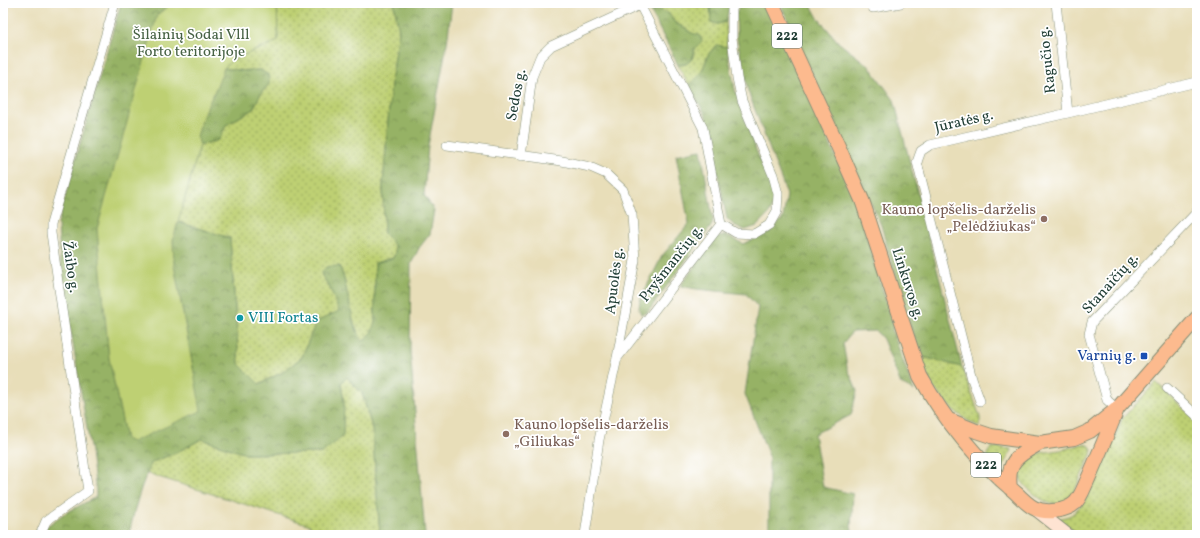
<svg xmlns="http://www.w3.org/2000/svg" width="1200" height="538" font-family="Vollkorn,serif">
  <style>
    .grass { fill: url(#grass-dots); stroke: #6e8654 }
    .forest { fill: url(#forest-crowns); stroke: #5a784c }
    .garden { fill: #bed073; stroke: #6e8654 }
    .lines { fill: none; stroke-linecap: round; stroke-linejoin: round }
    .street-casing { stroke: #848e76; stroke-width: 10 }
    .secondary-casing { stroke: #848e76; stroke-width: 14 }
    .primary-casing { stroke: #848e76; stroke-width: 16 }
    .street { stroke: #fff; stroke-width: 9 }
    .secondary { stroke: #fee3d2; stroke-width: 12 }
    .primary { stroke: #fcba8e; stroke-width: 14 }
    .education-dot { fill: #8d6e63; stroke: #fff; stroke-width: 1.5 }
    .culture-dot { fill: #0f9aa8; stroke: #fff; stroke-width: 1.5 }
    .transit-dot { fill: #1a4fb4; stroke: #fff; stroke-width: 1.5 }
    .labels { text-anchor: middle; dominant-baseline: central; stroke-width: 3.5; stroke-linejoin: round; paint-order: stroke }
    .shield { fill: #fff; stroke: #627771; stroke-width: 1 }
    .shield-label { font-size: 14px; font-weight: bold; fill: #1f3d34 }
    .park-label { font-size: 15px; fill: #476244; stroke: #fff }
    .street-label { font-size: 15px; fill: #1f3d34; stroke: #fff }
    .education-label { font-size: 15px; fill: #785e54; stroke: #fff; text-anchor: end }
    .culture-label { font-size: 15px; fill: #0d838f; stroke: #fff; text-anchor: start }
    .transit-label { font-size: 15px; fill: #164399; stroke: #fff; text-anchor: end }
  </style>
  <defs>
    <pattern id="grass-dots" width="8" height="8" patternUnits="userSpaceOnUse"><rect width="8" height="8" fill="#bed073"/><path d="M2 2h.1M6 6h.1" fill="none" stroke="#9aaa5f" stroke-width="1.8" stroke-linecap="round"/></pattern>
    <pattern id="forest-crowns" width="20" height="18" patternUnits="userSpaceOnUse"><rect width="20" height="18" fill="#96b265"/><path d="M2 6a3 3 0 1 1 6 0M12 15a3 3 0 1 1 6 0" fill="none" stroke="#7a9254"/></pattern>
  </defs>
  <rect width="100%" height="100%" fill="#fff"/>
  <filter id="ink" filterUnits="userSpaceOnUse"><feTurbulence type="fractalNoise" baseFrequency=".025" numOctaves="2"/><feDisplacementMap in="SourceGraphic" scale="8" xChannelSelector="R" yChannelSelector="G"/><feConvolveMatrix kernelMatrix="1 2 1 2 8 2 1 2 1" color-interpolation-filters="sRGB"/></filter>
  <filter id="wash" filterUnits="userSpaceOnUse"><feTurbulence type="fractalNoise" baseFrequency=".012" numOctaves="4" result="noise"/><feDisplacementMap in="SourceGraphic" scale="16" xChannelSelector="R" yChannelSelector="G"/><feGaussianBlur stdDeviation="0.9" result="paint"/><feColorMatrix in="noise" values="0 0 0 0 0 0 0 0 0 0 0 0 0 0 0 0 0 1.4 0 .05"/><feComposite in="paint" operator="in"/></filter>
  <g filter="url(#wash)">
    <rect width="100%" height="100%" fill="#e8deb9"/>
    <!-- grass -->
    <path class="grass" d="M277,3H394L399,31L391,83L383,186L384,234C392,241 399,247 393,258L375,263V323L371,334L363,343L354,324L343,275L339,266L321,274L330,288L340,311L316,322L302,357L283,372L259,384L239,364L230,238L178,222L200,145L219,140L226,125L253,109L261,93L269,84L260,70L246,71L223,68L232,60L278,41Z
      M647,3H710L711,22L717,24L726,22L727,47L716,45L708,55L701,74L689,86L678,65L686,64L692,59L695,49L702,41L685,28L675,23L669,14L658,9L651,12Z
      M919,356L962,367L980,417V427L967,420L952,409L932,386Z
      M347,377L362,393L372,428L380,535H311L310,525L146,473L152,462L173,454L202,439L246,454L322,453L344,402L341,383Z
      M1156,382L1197,422V535H1078L1058,519L1069,516L1074,513L1085,500L1108,455L1122,419Z
      M1083,444L1090,446L1092,450L1091,455L1073,494C1060,513 1043,502 1031,491C1019,481 1011,468 1030,457C1041,451 1053,452 1065,449C1071,448 1077,445 1083,444Z
      M995,447L1010,449L1012,450L1001,469L988,457L987,454L991,448Z"/>
    <!-- forest -->
    <path class="forest" d="M121,3H172L157,16L97,229L109,358L126,439L195,377L174,265L173,240L178,222L230,238L239,364L259,384L283,372L302,357L316,322L339,311L330,288L321,274L326,267L339,266L343,275L354,324L362,342L371,334L375,323V263L393,258C399,247 392,242 384,234L383,186L391,83L399,31L394,3H452L447,43L428,146L424,195L434,210L430,234L419,248L411,264L410,350L425,535H380L372,428L362,393L347,377L341,383L344,402L343,436L322,453L246,454L202,439L173,454L152,462C141,484 134,510 129,535H35L62,515L96,497V490L91,452L61,272L58,224L75,161Z
      M710,3H730L726,22L717,24L711,22Z
      M741,3H766L855,199L893,324L892,330L914,391L901,384L883,339L876,331L852,332L843,343L847,367L857,391L851,415L814,434L823,487L853,494L851,527L853,535H769V456L745,394L758,307L746,294L697,289L680,286L716,238L726,235L743,244L769,233L783,218L787,195L748,91L737,38L736,13Z
      M780,3H810L818,18L839,43L869,66L894,100L962,367L919,356L881,225Z
      M658,9L669,14L675,23L685,28L691,33L699,35L702,41L695,49L692,59L686,64L678,65L651,12Z
      M716,45L727,47L735,90L756,150L775,196L769,214L757,226L745,230L734,225L727,219L706,116L689,86L701,74L708,55Z
      M223,68L246,71L260,70L269,75V84L261,93L253,109L226,125L219,140L200,145L197,137L203,116L216,88Z
      M701,150L713,220L712,225L647,313L641,314L639,309L640,300L662,256L689,224L676,155Z"/>
    <!-- garden -->
    <path class="garden" d="M172,3H277L278,41L232,60L224,68L216,88L203,116L197,137L200,145L178,222L173,240L174,265L201,411L132,442L126,439L109,358L97,229L157,15Z"/>
  </g>
  <g filter="url(#ink)">
    <g class="lines">
      <!-- street casing -->
      <g class="street-casing">
        <path id="street" d="M871,3L873,8L901,3
          M1056,3L1068,113
          M447,145L562,161L590,167L606,174L623,190L632,215L635,260L617,358L599,440L585,535
          M521,156L532,77L540,57L551,46L640,5
          M721,224L736,233L754,234L769,225L777,211L778,194L773,175L742,101L737,78L732,38V9L735,3
          M618,357L721,224L703,128L639,3
          M1167,388L1197,416
          M980,401L972,379L917,162L921,151L930,145L1068,113L1197,82
          M1117,409L1107,400L1089,334L1092,322L1197,212
          M40,535L46,521L88,491L51,233V224L115,3"/>
      </g>
      <!-- secondary casing -->
      <g class="secondary-casing">
        <path id="secondary" d="M1035,509L1068,535"/>
      </g>
      <!-- primary casing -->
      <g class="primary-casing">
        <path id="primary" d="M772,3L838,146L862,200L920,376C945,421 977,460 1016,493C1021,498 1028,505 1034,508C1046,514 1066,511 1075,503C1081,497 1084,487 1088,479C1098,456 1108,433 1117,409
          M949,420L976,431L991,436L1011,439L1040,443L1074,438L1090,431L1117,409L1197,318
          M1010,488C1006,460 1019,455 1040,443"/>
      </g>
      <!-- street -->
      <use href="#street" class="street"/>
      <!-- secondary -->
      <use href="#secondary" class="secondary"/>
      <!-- primary -->
      <use href="#primary" class="primary"/>
    </g>
  </g>
  <!-- markers -->
  <g class="education-dot">
    <circle cx="1044" cy="219" r="4"/>
    <circle cx="506" cy="434" r="4"/>
  </g>
  <circle class="culture-dot" cx="240" cy="318" r="4"/>
  <rect class="transit-dot" x="1140" y="352" width="8" height="8" rx="2"/>
  <g class="labels">
    <!-- shield labels -->
    <g class="shield">
      <rect x="772" y="24" width="30" height="24" rx="3"/>
      <rect x="971" y="453" width="30" height="24" rx="3"/>
    </g>
    <g class="shield-label">
      <text x="787" y="36">222</text>
      <text x="986" y="465">222</text>
    </g>
    <!-- park labels -->
    <g class="park-label">
      <text x="191" y="35">Šilainių Sodai Vlll<tspan x="191" dy="17">Forto teritorijoje</tspan></text>
    </g>
    <!-- street labels -->
    <g class="street-label">
      <text transform="translate(1048 60) rotate(-96)">Ragučio g.</text>
      <text transform="translate(517 95) rotate(-79)">Sedos g.</text>
      <text transform="translate(964 122) rotate(-13)">Jūratės g.</text>
      <text transform="translate(672 264) rotate(-52)">Pryšmančių g.</text>
      <text transform="translate(70 267) rotate(82)">Žaibo g.</text>
      <text transform="translate(615 281) rotate(-83)">Apuolės g.</text>
      <text transform="translate(907 284) rotate(72)">Linkuvos g.</text>
      <text transform="translate(1111 284) rotate(-48)">Stanaičių g.</text>
    </g>
    <!-- education labels -->
    <g class="education-label">
      <text x="1036" y="210">Kauno lopšelis-darželis<tspan x="1036" dy="17">„Pelėdžiukas“</tspan></text>
      <text x="514" y="425" text-anchor="start">Kauno lopšelis-darželis<tspan x="514" dy="17">„Giliukas“</tspan></text>
    </g>
    <!-- culture labels -->
    <g class="culture-label">
      <text x="248" y="318">VIII Fortas</text>
    </g>
    <!-- transit labels -->
    <g class="transit-label">
      <text x="1136" y="356">Varnių g.</text>
    </g>
  </g>
  <!-- margin -->
  <rect width="1200" height="538" fill="none" stroke="#fff" stroke-width="16"/>
</svg>
